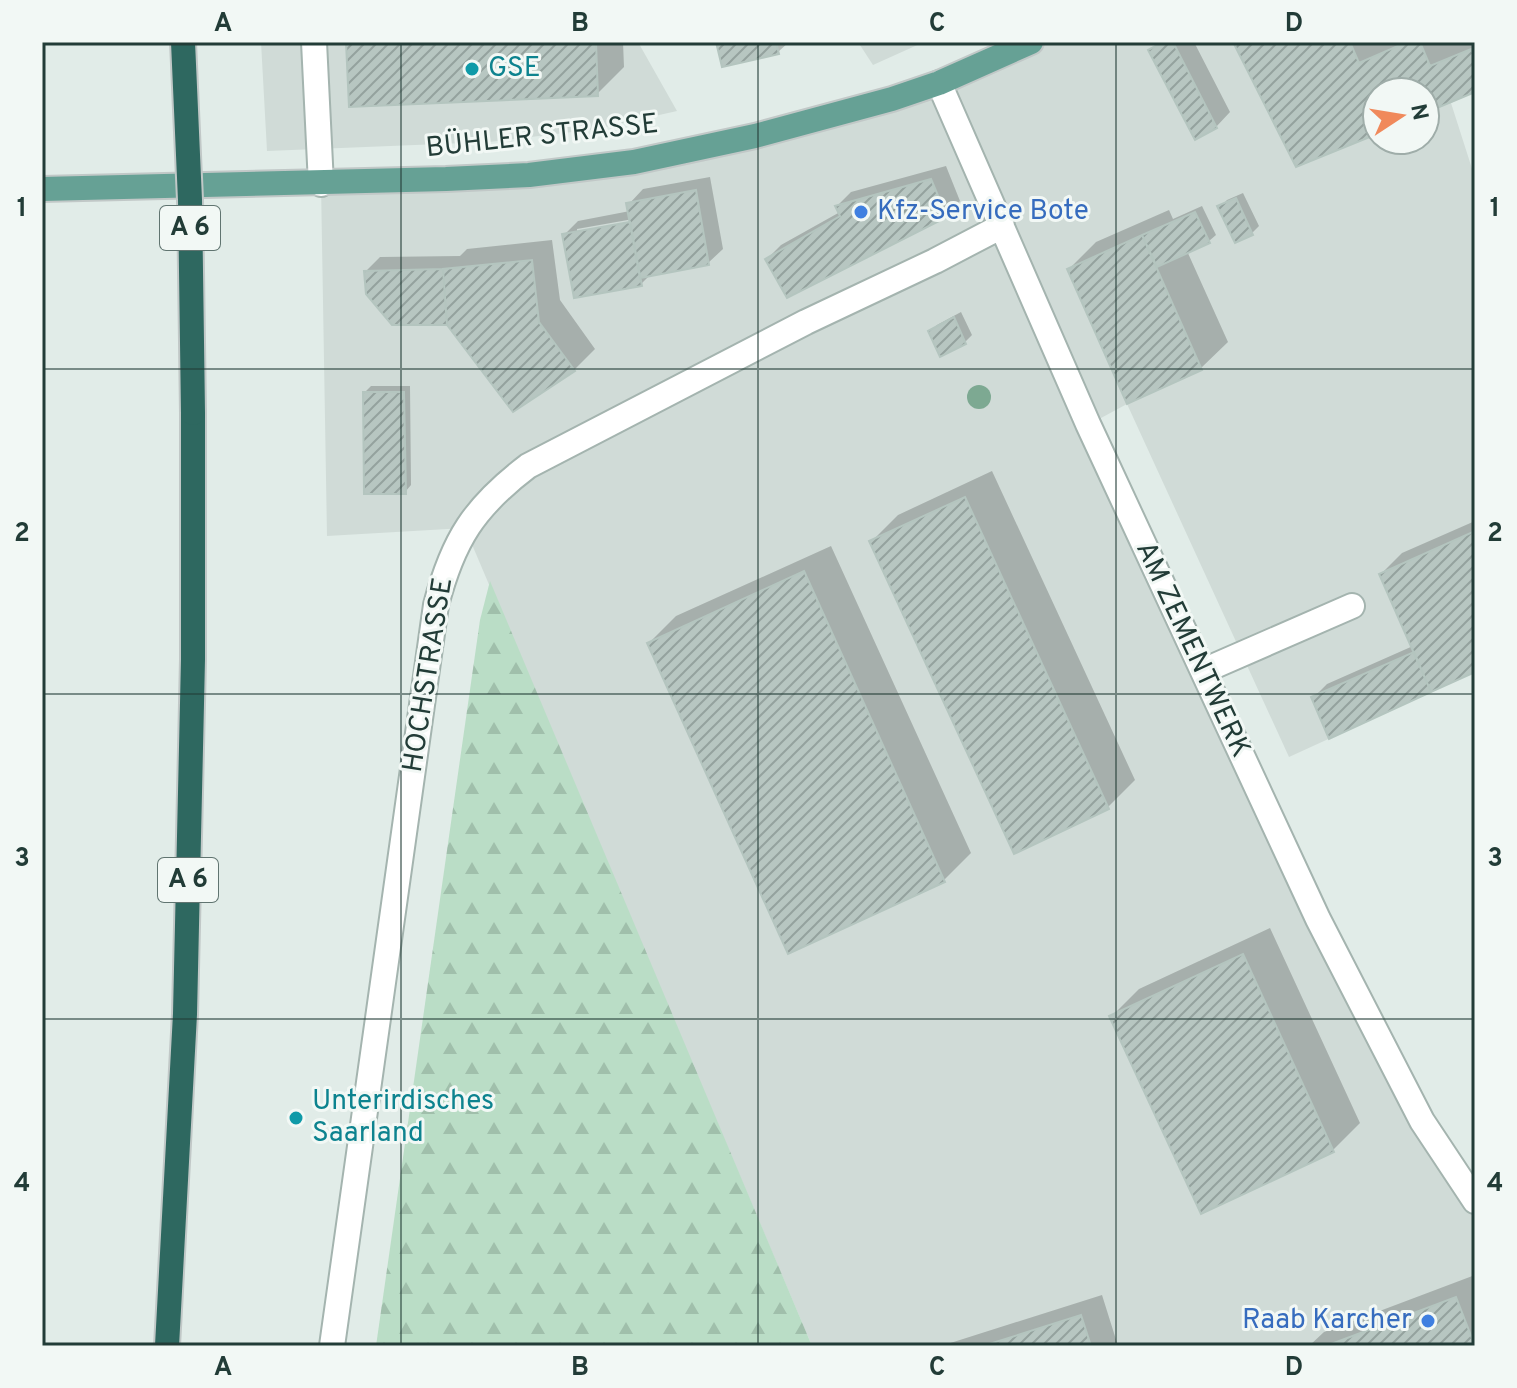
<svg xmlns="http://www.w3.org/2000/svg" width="1517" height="1388" font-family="Overpass,sans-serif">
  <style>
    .built { fill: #d0dbd7; fill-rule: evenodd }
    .forest { fill: url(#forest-firs) }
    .shadow { fill: #0003; fill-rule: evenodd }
    .building { fill: url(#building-hatch); stroke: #b4c5bf; stroke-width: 2 }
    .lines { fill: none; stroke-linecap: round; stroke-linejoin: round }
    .minor-casing { stroke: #a4b4af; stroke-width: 28 }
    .major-casing { stroke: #c1c8c7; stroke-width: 28 }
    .highway-casing { stroke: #c1c8c7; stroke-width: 28 }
    .minor { stroke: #fff; stroke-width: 24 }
    .major { stroke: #66a195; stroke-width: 24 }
    .highway { stroke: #2e6860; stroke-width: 24 }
    .highway-bridge-casing { stroke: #c1c8c7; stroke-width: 28; stroke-linecap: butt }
    .highway-bridge { stroke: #2e6860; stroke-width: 24 }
    .tree { fill: #7da992 }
    .grid { fill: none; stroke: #223c37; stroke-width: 2; stroke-opacity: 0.55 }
    .culture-dot { fill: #0f9aa8; stroke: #f2f8f5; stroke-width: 3 }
    .shop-dot { fill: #3f7fe0; stroke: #f2f8f5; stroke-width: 3 }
    .labels { text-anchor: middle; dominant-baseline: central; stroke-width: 6; stroke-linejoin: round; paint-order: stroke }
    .shield { fill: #f2f8f5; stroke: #607470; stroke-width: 2 }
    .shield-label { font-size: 26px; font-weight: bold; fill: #223c37 }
    .culture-label { font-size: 28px; fill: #0d838f; stroke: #f2f8f5; text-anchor: start }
    .street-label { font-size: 28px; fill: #223c37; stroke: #f2f8f5 }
    .shop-label { font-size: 28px; fill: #366cbe; stroke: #f2f8f5; text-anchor: start }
    .neatline { fill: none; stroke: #223c37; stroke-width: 3 }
    .grid-label { font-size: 26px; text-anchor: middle; font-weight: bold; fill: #223c37 }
  </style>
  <defs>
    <pattern id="forest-firs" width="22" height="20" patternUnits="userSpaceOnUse" patternTransform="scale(2)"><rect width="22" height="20" fill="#baddc6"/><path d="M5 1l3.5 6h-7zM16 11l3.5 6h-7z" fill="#a0bfab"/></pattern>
    <pattern id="building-hatch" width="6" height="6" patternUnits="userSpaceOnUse" patternTransform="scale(2)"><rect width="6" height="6" fill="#b7c6c1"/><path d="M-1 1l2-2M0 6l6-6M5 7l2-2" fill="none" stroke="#94a29e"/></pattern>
  </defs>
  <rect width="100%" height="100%" fill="#e1ece8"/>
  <!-- built -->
  <path class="built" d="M261,42H638L677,111L597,129L489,142L267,151Z
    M858,42H924L873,65Z
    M1031,42H1475V92L1451,103L1475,178V672L1289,757L1127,404L1088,425L1203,671L1475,1201V1346H812L465,528L327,536L321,184L446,179L755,136ZM1377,92H1425V140H1377Z"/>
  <!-- forest -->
  <path class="forest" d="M490,581L812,1346H376L480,620Z"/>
  <!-- shadow -->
  <path class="shadow" d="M348,42H623L624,67L597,94Z
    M718,42H789L778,52Z
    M1159,42H1194L1230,112L1216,127L1151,50Z
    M1235,42H1475V90L1425,110V92H1377V131Z
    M946,166L960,201L945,216L767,259L781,245L840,212L837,206L851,192Z
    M710,177L723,249L708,263L651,274L641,284L564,235L578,221L630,211L629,204L643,189ZM639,218L640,222L577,233V229Z
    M1243,193L1259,226L1252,233L1236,241L1220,207L1227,200Z
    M1202,206L1216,235L1209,241L1187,251L1228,342L1201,368L1069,269L1096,242L1169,210L1173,219Z
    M552,240L560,300L595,349L574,370L448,323L366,271L380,257L460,256L467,249Z
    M961,312L972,335L965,342L941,354L930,332L937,325Z
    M371,386H410L411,485L405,492L365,392Z
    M992,471L1135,780L1108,807L871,542L898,515Z
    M1475,521V670L1313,698L1327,684L1413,646L1381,574L1402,553Z
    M831,546L971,853L944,880L649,643L676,616Z
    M1270,928L1360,1123L1333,1150L1202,1211L1112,1016L1139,989Z
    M1475,1275V1346H1309L1324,1332Z
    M1102,1295L1118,1346H941Z"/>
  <!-- building -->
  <path class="building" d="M346,42H596L598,96L349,107Z
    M716,42H776L779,54L722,67Z
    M1163,42H1173L1217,128L1195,140L1148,50Z
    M1233,42H1350L1359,63L1407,42H1420L1430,66L1471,49L1475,58V92L1425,113V92H1377V134L1296,167Z
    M931,179L947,217L787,298L765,259L840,216L835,206Z
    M696,190L709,265L640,278L626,203Z
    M1236,198L1253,235L1235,243L1217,206Z
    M1195,212L1210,243L1157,267L1142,235Z
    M630,222L642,286L574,298L562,234Z
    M1142,235L1202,370L1127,404L1067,269Z
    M532,260L539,322L575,371L513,412L447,325L443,269Z
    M443,269L447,325H392L366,294L364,271Z
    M954,317L966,344L940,357L928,331Z
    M363,392H404L406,494H364Z
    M965,497L1109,809L1014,854L869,541Z
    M1475,531V672L1431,692L1379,574Z
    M804,571L945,882L788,954L647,643Z
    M1414,652L1431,692L1329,739L1311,697Z
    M1243,954L1334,1152L1201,1214L1109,1016Z
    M1456,1297L1475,1346H1326Z
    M1081,1315L1091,1346H983Z"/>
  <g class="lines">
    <!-- minor casing -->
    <g class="minor-casing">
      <path id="minor" d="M314,42L321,184
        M939,83L1088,424L1318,919L1422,1121L1475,1201
        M1203,671L1352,606
        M332,1346L436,605C453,540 474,507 528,466L806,322L935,261L1002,226"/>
    </g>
    <!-- major casing -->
    <g class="major-casing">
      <path id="major" d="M42,189L446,179L529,175L634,162L755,136L892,99L939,83L1031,42"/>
    </g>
    <!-- highway casing -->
    <g class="highway-casing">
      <path id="highway" d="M167,1346L185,1014L193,659V413"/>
    </g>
    <!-- minor -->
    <use href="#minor" class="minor"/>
    <!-- major -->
    <use href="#major" class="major"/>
    <!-- highway -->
    <use href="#highway" class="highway"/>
    <!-- highway-bridge casing -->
    <g class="highway-bridge-casing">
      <path id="highway-bridge" d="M183,42L190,200L193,413"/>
    </g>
    <!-- highway-bridge -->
    <use href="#highway-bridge" class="highway-bridge"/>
  </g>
  <!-- trees -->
  <circle class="tree" cx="979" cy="397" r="12"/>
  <!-- grid -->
  <path class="grid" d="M401,42V1346M758,42V1346M1116,42V1346M42,369H1475M42,694H1475M42,1019H1475"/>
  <!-- markers -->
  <g class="culture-dot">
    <circle cx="472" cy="69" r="8"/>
    <circle cx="296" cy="1118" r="8"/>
  </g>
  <g class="shop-dot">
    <circle cx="861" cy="212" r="8"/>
    <circle cx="1428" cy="1321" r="8"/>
  </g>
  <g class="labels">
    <!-- shield labels -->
    <g class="shield">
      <rect x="160" y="206" width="60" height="44" rx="6"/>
      <rect x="158" y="858" width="60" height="44" rx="6"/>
    </g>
    <g class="shield-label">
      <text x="190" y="228">A 6</text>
      <text x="188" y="880">A 6</text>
    </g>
    <!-- culture labels -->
    <g class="culture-label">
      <text x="488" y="69">GSE</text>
      <text x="312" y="1102">Unterirdisches<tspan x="312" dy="32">Saarland</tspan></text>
    </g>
    <!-- street labels -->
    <g class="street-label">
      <text transform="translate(542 137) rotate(-6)">BÜHLER STRASSE</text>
      <text transform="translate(1192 650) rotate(65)">AM ZEMENTWERK</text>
      <text transform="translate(429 675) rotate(-81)">HOCHSTRASSE</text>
    </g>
    <!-- shop labels -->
    <g class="shop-label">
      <text x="877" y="212">Kfz-Service Bote</text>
      <text x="1412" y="1321" text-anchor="end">Raab Karcher</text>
    </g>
  </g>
  <!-- border -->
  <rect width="1517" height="1388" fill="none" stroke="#f2f8f5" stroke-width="88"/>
  <!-- north arrow -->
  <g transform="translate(1401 116) rotate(78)"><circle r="38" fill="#f2f8f5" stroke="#9fada9" stroke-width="2"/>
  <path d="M0-6L14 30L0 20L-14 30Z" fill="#f0895b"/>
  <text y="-12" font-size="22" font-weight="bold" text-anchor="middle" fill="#223c37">N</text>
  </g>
  <rect x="44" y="44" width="1429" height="1300" class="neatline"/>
  <g class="grid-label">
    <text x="223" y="31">A</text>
    <text x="580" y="31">B</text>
    <text x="937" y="31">C</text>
    <text x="1294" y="31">D</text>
    <text x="22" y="216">1</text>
    <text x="1495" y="216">1</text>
    <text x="22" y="541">2</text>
    <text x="1495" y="541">2</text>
    <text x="22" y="866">3</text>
    <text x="1495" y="866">3</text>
    <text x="22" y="1191">4</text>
    <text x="1495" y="1191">4</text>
    <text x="223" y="1375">A</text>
    <text x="580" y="1375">B</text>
    <text x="937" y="1375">C</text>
    <text x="1294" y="1375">D</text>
  </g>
</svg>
